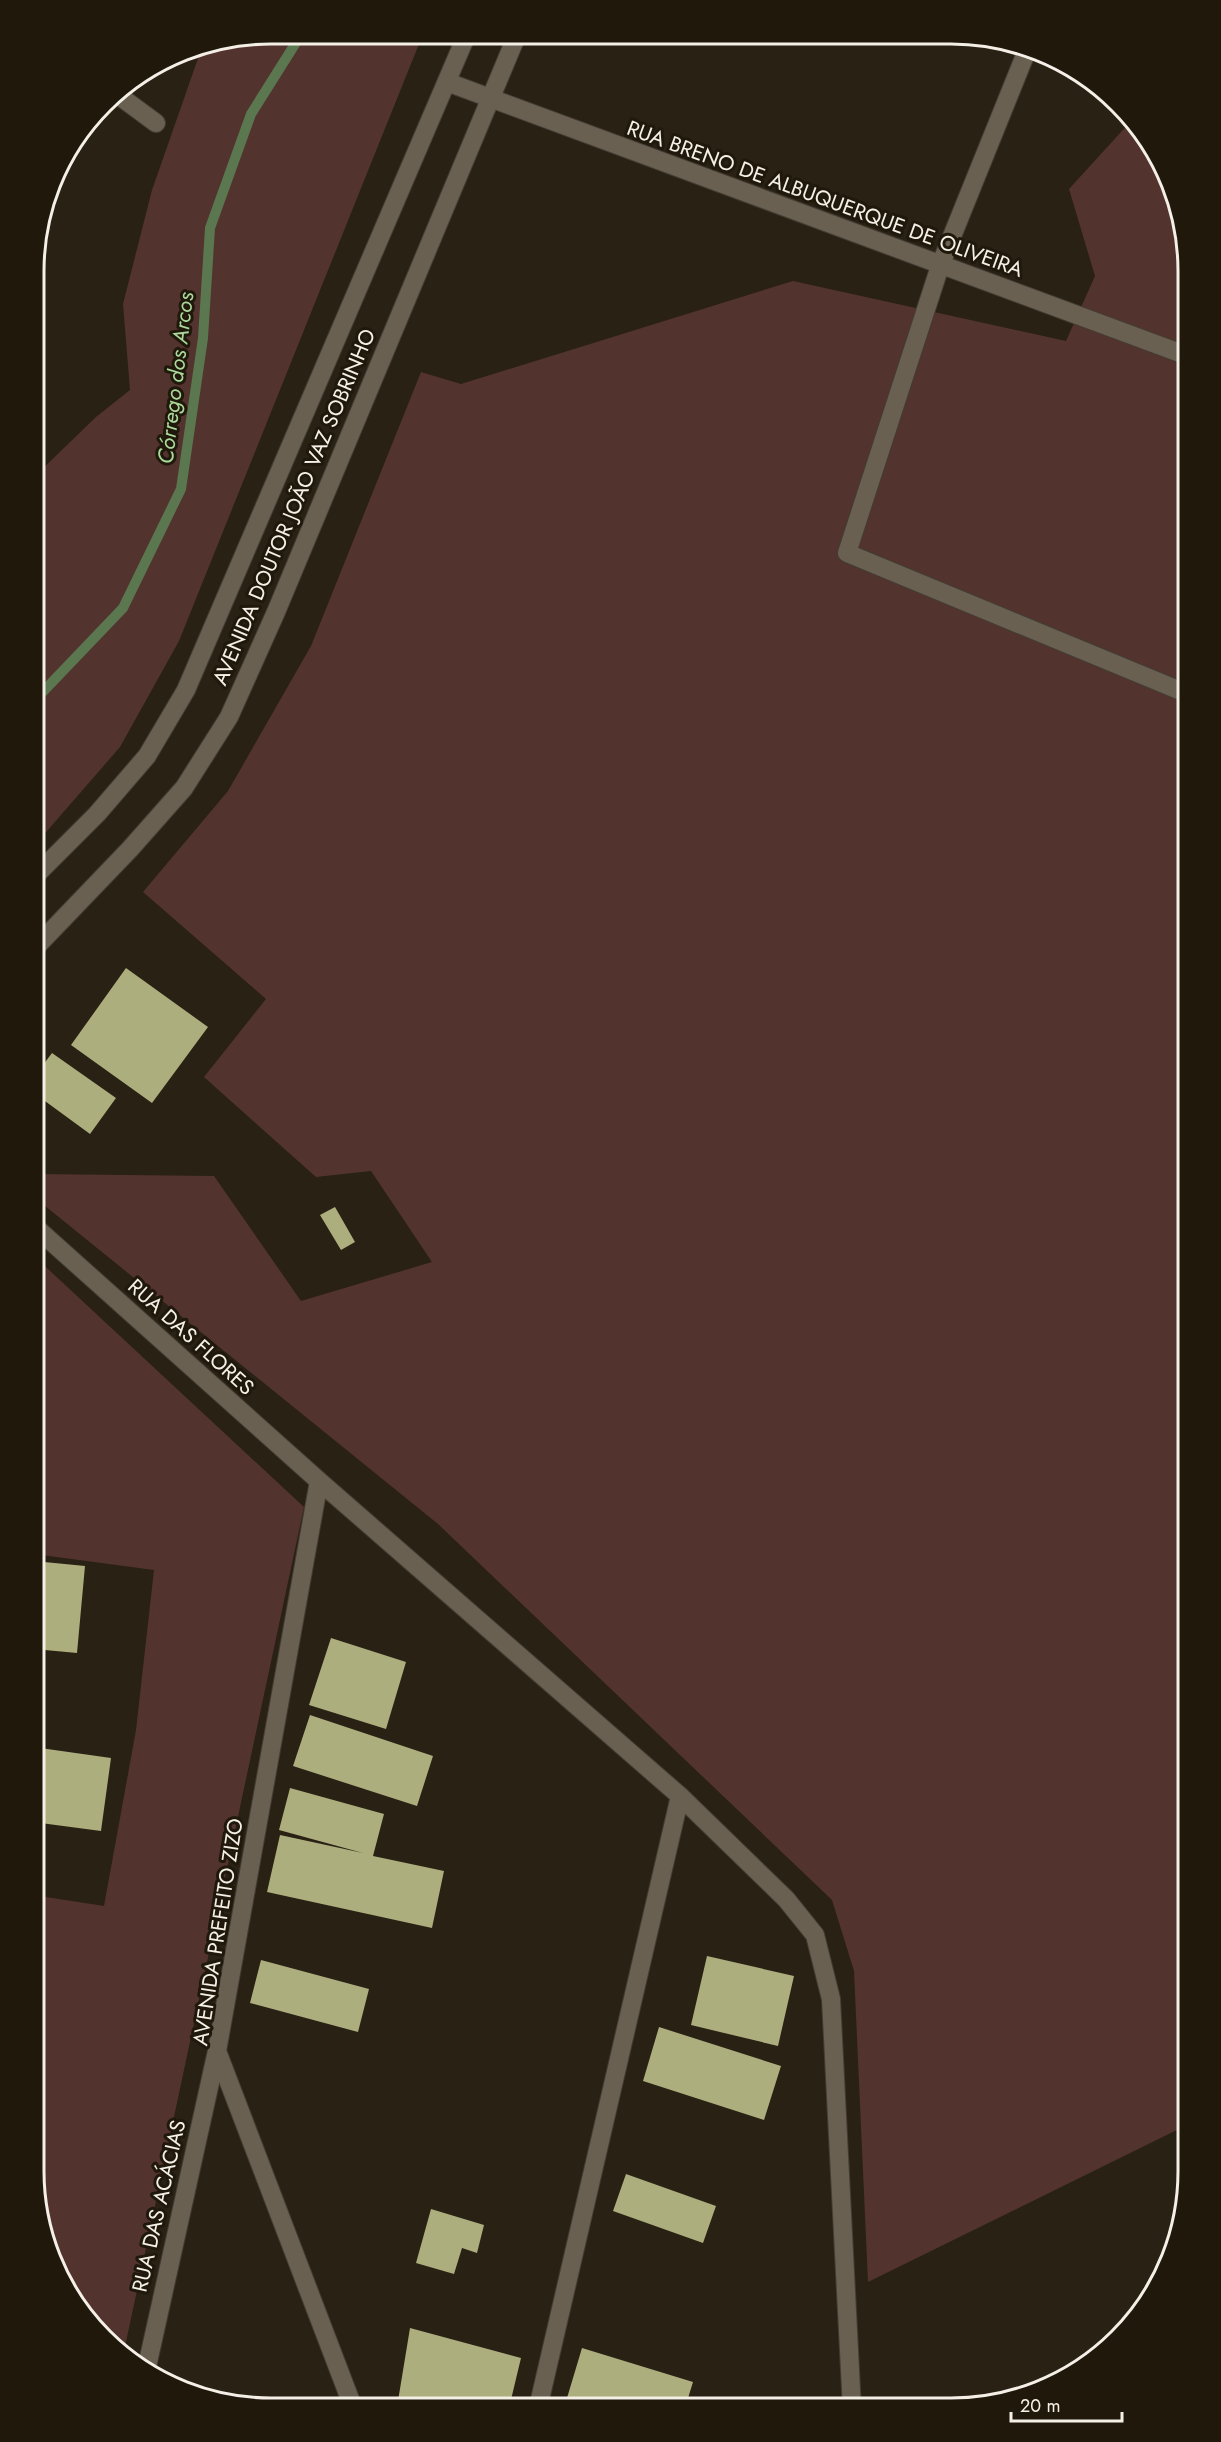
<svg xmlns="http://www.w3.org/2000/svg" width="1221" height="2442" font-family="Jost,sans-serif">
  <style>
    .green { fill: #53332e }
    .lines { fill: none; stroke-linecap: round; stroke-linejoin: round }
    .stream { stroke: #5a7750; stroke-width: 10 }
    .building { fill: #acae7d }
    .street-casing { stroke: #433d34; stroke-width: 20 }
    .secondary-casing { stroke: #433d34; stroke-width: 20 }
    .street { stroke: #696051; stroke-width: 18 }
    .secondary { stroke: #696051; stroke-width: 18 }
    .labels { text-anchor: middle; dominant-baseline: central; stroke-width: 6; stroke-linejoin: round; paint-order: stroke }
    .street-label { font-size: 21px; fill: #f5f0e7; stroke: #1f180b }
    .water-label { font-size: 22px; font-style: italic; fill: #abd99b; stroke: #1f180b }
    .rim { fill: none; stroke: #f5f0e7; stroke-width: 3 }
  </style>
  <rect width="100%" height="100%" fill="#292114"/>
  <!-- green -->
  <path class="green" d="M270,33L423,34L179,641L120,747L34,846L35,476L96,417L130,390L123,304L152,190L202,47Z
    M1132,120C1174,168 1178,211 1188,270L1187,2125L868,2282L854,1971L832,1900L438,1524L34,1197V1174L214,1176L301,1301L432,1262L371,1171L316,1177L204,1077L266,999L143,892L228,791L311,646L421,372L461,384L793,281L1066,341L1095,276L1069,189Z
    M34,1256L304,1507L123,2356L114,2350L73,2303L45,2248L33,2172V1895L104,1906L136,1730L154,1570L34,1554Z"/>
  <g class="lines">
    <!-- stream -->
    <path class="stream" d="M35,700L123,608L181,489L203,338L210,228L251,114L302,33"/>
  </g>
  <!-- building -->
  <path class="building" d="M126,968L208,1027L152,1103L71,1045Z
    M52,1053L116,1098L90,1134L34,1093V1077Z
    M335,1207L355,1242L341,1250L320,1215Z
    M34,1561L85,1566L77,1653L34,1649Z
    M331,1638L406,1662L386,1729L309,1705Z
    M310,1715L433,1756L417,1806L293,1766Z
    M33,1747L111,1758L101,1831L33,1822Z
    M290,1788L384,1814L373,1856L444,1871L432,1928L267,1892L280,1835L363,1853L279,1830Z
    M707,1956L794,1976L778,2046L691,2025Z
    M261,1960L369,1989L358,2032L250,2003Z
    M659,2027L781,2066L764,2120L643,2081Z
    M626,2174L716,2206L703,2243L613,2211Z
    M431,2209L484,2225L477,2253L462,2248L454,2274L416,2263Z
    M410,2328L521,2358L509,2408L397,2407Z
    M582,2348L693,2382L685,2408H564Z"/>
  <g class="lines">
    <!-- street casing -->
    <g class="street-casing">
      <path id="street" d="M1028,48L940,266L847,553L1188,694
        M447,82L1188,356
        M114,92L156,123
        M146,2371L217,2051
        M538,2408L680,1796"/>
    </g>
    <!-- secondary casing -->
    <g class="secondary-casing">
      <path id="secondary" d="M34,877L97,814L147,756L186,690L467,34
        M34,949L130,849L184,788L229,717L276,612L517,35
        M34,1226L319,1481L680,1796L786,1899L815,1935L831,1999L852,2409
        M319,1481L217,2051L353,2407"/>
    </g>
    <!-- street -->
    <use href="#street" class="street"/>
    <!-- secondary -->
    <use href="#secondary" class="secondary"/>
  </g>
  <g class="labels">
    <!-- street labels -->
    <g class="street-label">
      <text transform="translate(825 199) rotate(20)">RUA BRENO DE ALBUQUERQUE DE OLIVEIRA</text>
      <text transform="translate(294 507) rotate(-67)">AVENIDA DOUTOR JOÃO VAZ SOBRINHO</text>
      <text transform="translate(191 1337) rotate(42)">RUA DAS FLORES</text>
      <text transform="translate(218 1932) rotate(-81)">AVENIDA PREFEITO ZIZO</text>
      <text transform="translate(159 2206) rotate(-77)">RUA DAS ACÁCIAS</text>
    </g>
    <!-- water labels -->
    <g class="water-label">
      <text transform="translate(175 378) rotate(-83)">Córrego dos Arcos</text>
    </g>
  </g>
  <!-- crop -->
  <path d="M0 0H1221V2442H0ZM271 44H951A227 227 0 0 1 1178 271V2171A227 227 0 0 1 951 2398H271A227 227 0 0 1 44 2171V271A227 227 0 0 1 271 44Z" fill="#1f180b" fill-rule="evenodd"/>
  <path class="rim" d="M271 44H951A227 227 0 0 1 1178 271V2171A227 227 0 0 1 951 2398H271A227 227 0 0 1 44 2171V271A227 227 0 0 1 271 44Z"/>
  <!-- scale -->
  <path d="M1011 2412v9h111v-9" fill="none" stroke="#f5f0e7" stroke-width="3"/>
  <text x="1020" y="2412" font-size="18" fill="#f5f0e7" stroke="#1f180b" stroke-width="4.5" paint-order="stroke">20 m</text>
</svg>
